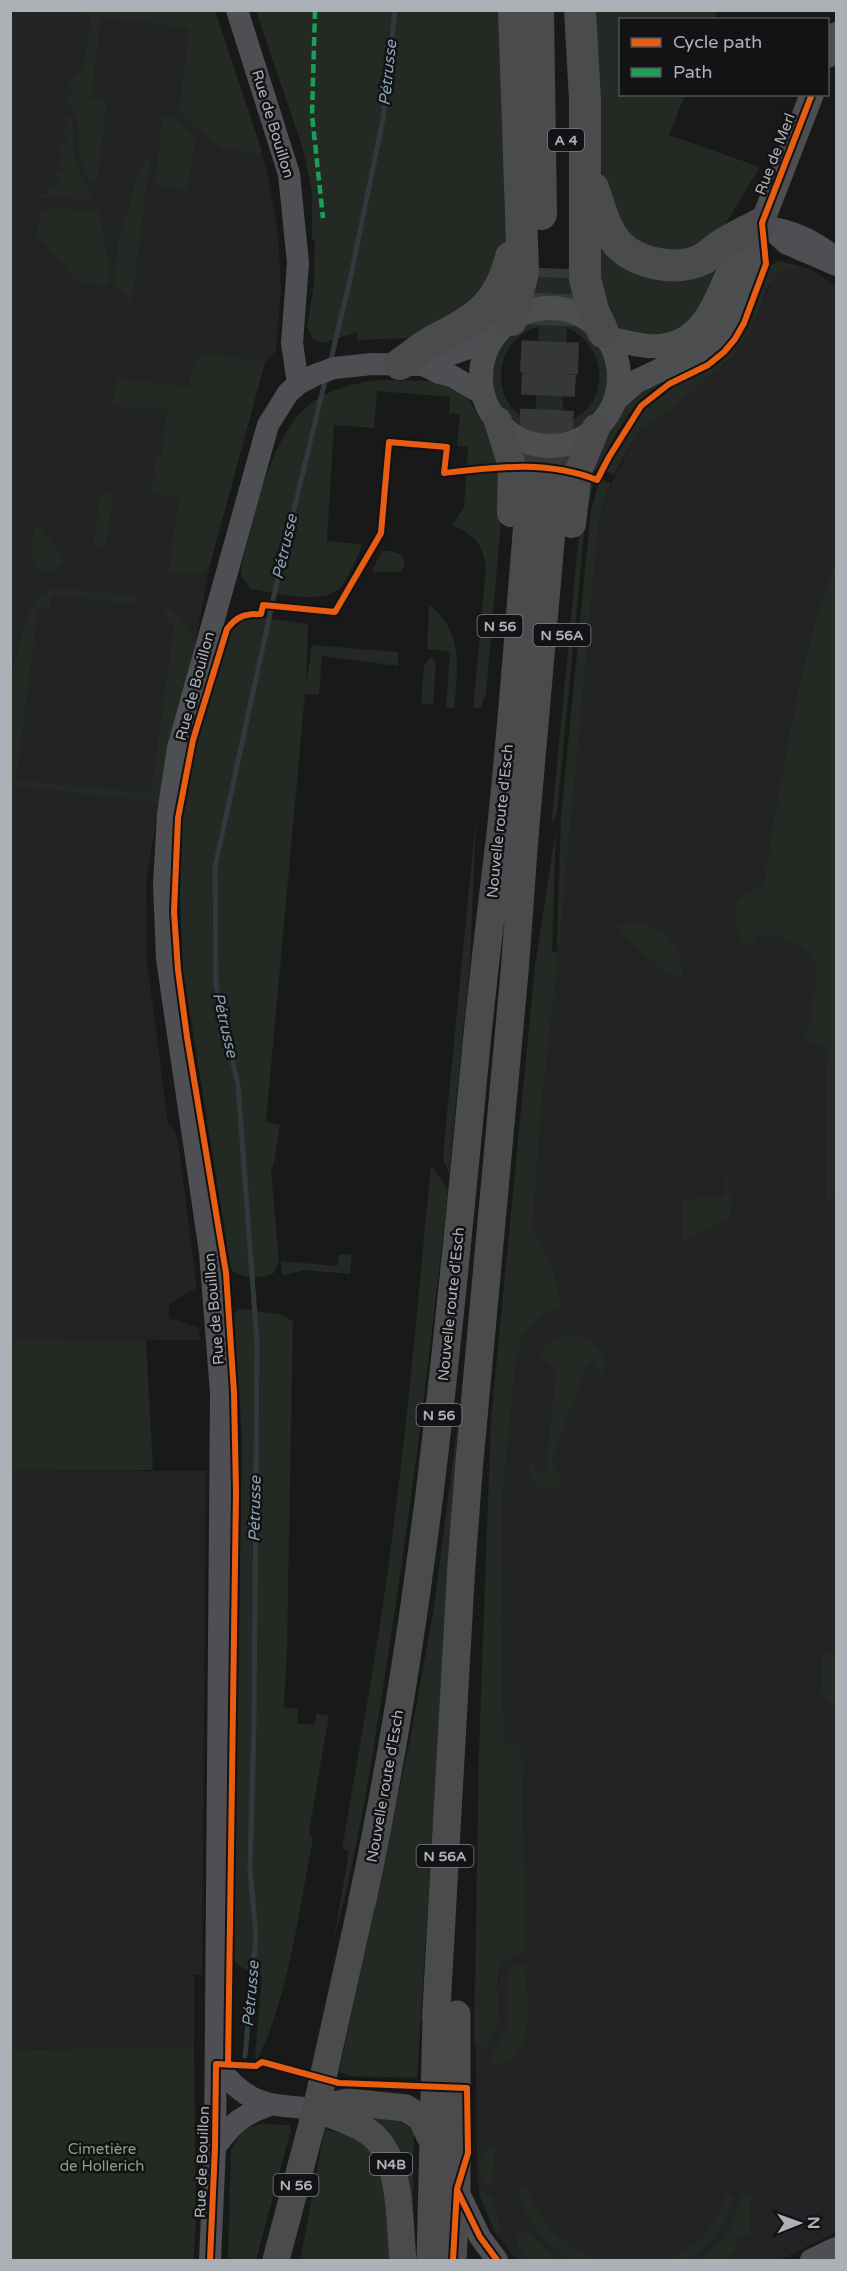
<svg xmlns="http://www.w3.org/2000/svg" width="847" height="2271" font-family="'Varela Round',sans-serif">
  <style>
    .built { fill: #232325 }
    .green { fill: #232923; fill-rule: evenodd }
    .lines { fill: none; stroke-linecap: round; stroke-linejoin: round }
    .stream { stroke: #31393d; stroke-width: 5 }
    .trunk-tunnel { stroke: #363739; stroke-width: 28; stroke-dasharray: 28 14; stroke-linecap: butt }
    .motorway-tunnel { stroke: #363739; stroke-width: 32; stroke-dasharray: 32 16; stroke-linecap: butt }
    .minor { stroke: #4e4f52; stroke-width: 18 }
    .tertiary { stroke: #4e4f52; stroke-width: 22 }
    .secondary { stroke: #4c4e4f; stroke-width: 24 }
    .primary { stroke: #4b4b4d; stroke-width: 27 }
    .trunk { stroke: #4b4b4e; stroke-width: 28 }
    .motorway { stroke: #4b4b4e; stroke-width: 32 }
    .quiet { stroke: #1a9f57; stroke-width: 4.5; stroke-dasharray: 9 4.5; stroke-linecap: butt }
    .cycleway-casing { stroke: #131315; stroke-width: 10 }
    .cycleway { stroke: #e95d12; stroke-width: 6 }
    .labels { text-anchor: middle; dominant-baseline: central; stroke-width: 5; stroke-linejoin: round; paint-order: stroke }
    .shield { fill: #131315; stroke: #7e8287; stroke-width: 1.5 }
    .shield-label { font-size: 14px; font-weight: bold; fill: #acb1b8 }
    .street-label { font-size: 15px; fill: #acb1b8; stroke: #131315 }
    .park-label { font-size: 15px; fill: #86a185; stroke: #131315 }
    .water-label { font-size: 16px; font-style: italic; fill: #87a0af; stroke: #131315 }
  </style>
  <rect width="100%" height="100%" fill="#191919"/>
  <!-- built -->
  <path class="built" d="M11,11H215L267,170L278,233L281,290L276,351L265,362L210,565L196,639L159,803L146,884L147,960L168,1125L174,1130L178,1140L197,1288L169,1304V1318L199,1328L200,1340L11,1339Z
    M795,268H807L818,273L836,287V2232L780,2260H516L494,2231L479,2193L477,2170L476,2048L482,2052L498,1986L501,1963L508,1957L526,1953L520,1744H504L502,1503L516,1363L523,1335L540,1318L562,1305L553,1269L533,1229L541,1115L598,533L603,501L639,428L671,410L734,355L774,279L783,271Z
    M10,1471H206L202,1975H194V2047L11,2049Z"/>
  <!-- green -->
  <path class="green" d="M70,11H215L262,152L224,150L179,113L189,28L101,17L91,99L107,101L97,180L92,182C78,165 80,147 78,126C77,115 71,105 66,96L73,91L67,83L83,70L91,15Z
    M256,11H501L508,250L499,273L440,332L408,338L357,340V332L323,343L313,339L307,327L314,284L315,240L312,239V193L303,149Z
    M596,11H717L714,19L620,20V94L685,95L669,135L760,167L719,235L704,247L659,256L619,228L603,180L600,156Z
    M68,115C76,127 71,144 75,158C78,172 87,185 93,198L86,201L59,196L37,198L60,182L54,174L62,168L56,161L63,155L58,148L67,140L62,131L69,126L63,119Z
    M162,118H173L211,149L195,138L188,189L155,186Z
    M145,160H150L132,302H127L125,293L114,286L119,234L131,200L135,180Z
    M52,208L99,211L110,270L108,285L76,281L37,235L40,214Z
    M601,232L614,250L729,252L709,300L685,331L634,337L613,327L591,281Z
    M779,261L807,268H795L783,271L774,279L767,289L750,332L734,355L671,410L639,429L614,475L606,471C616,449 635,413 654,399C679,380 710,373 732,349C752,328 759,293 770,266Z
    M529,268L580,269L577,299C556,294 541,294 521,302Z
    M547,317C629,321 626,430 554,434C481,438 467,330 547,317ZM539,327L535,422C487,408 491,339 539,327ZM567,328C611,347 611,411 562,423Z
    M207,354L265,362L210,565L200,575L168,573L179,498L151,494L155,458H161L167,410L112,406L116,381L121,379L189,387C192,372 191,360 207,354Z
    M710,358C695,368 680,374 664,382C632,400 612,438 598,471L587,468L606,433L633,394Z
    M378,380L440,381L467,397L493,440L498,452L502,510L486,694L480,709L473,708L486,569C484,547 474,532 452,526L464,507L468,447L457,446L460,414L449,413L450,397L377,391L374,428L334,425L327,541L361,544L360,551C354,563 348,579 339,589C322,605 272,593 251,589L241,576V567C255,517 270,428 317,399C336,388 356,383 378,380Z
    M602,480L611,483L603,501L598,533L559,944H557L561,816L591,510L598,485Z
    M584,481L593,484L585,524L557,813L551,827Z
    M100,493L113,495L106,547L93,545Z
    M35,524L38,525L66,561L54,571H41C28,558 31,540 35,524Z
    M382,551H391L402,555L405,564L401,572H374L372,570Z
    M836,561V1199H826L825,1047L805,1040L813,1014L808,1012C811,1001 817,988 817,976C817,942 781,935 755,935V944L744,945L735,928L737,900L764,884C773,825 783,766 795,707C806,657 816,608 836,561Z
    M60,588L136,596V604L52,595L50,609L38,608L16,780L151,793L174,625L166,618L167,607C183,616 184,632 196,639L159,803L11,785V676L30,607L40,596L52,589Z
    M429,605C464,630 458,670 454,708L446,707L450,652L427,649Z
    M251,616L308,624L306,686L312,645L398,652V666L322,656L319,694H305L266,1122L280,1125L274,1163L271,1170L279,1261L274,1273C263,1279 245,1278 233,1272L230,1264L183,970L180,895L182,822L197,742L233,627L240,621Z
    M431,657L436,661L433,705L421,703L424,665Z
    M476,817L470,963L449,1173L444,1162L443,1155Z
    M556,829L552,952L558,953L541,1115L533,1229L553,1269L562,1305L540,1318L523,1335L516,1363L502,1503L504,1744H521L526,1953C486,1957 501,1990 498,2018C496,2031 489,2041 482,2053L476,2048L474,2042L479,1750L491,1419L535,966Z
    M631,922C665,924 682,943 682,977C661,975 630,942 616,926Z
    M431,1165L448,1190C431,1343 413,1496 389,1649C374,1746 360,1844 334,1939L349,1851L342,1849C360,1743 380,1637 393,1531C409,1409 419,1287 431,1165Z
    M725,1179H729L730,1216L727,1220L687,1240H683L681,1236L682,1199L725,1196Z
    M339,1254L352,1255L350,1274L304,1270L282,1276L281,1261L337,1266Z
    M240,1309L280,1314L293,1321L287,1649L284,1707L298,1709L297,1724H315L316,1714L329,1715L309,1832L313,1840C298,1913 290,1991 258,2059L255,2057L262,1977L241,1967L233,1960L242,1439L234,1314Z
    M577,1334C595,1342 610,1356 602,1378L593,1362L586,1365L552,1462L564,1482C542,1499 527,1484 529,1460L540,1473L546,1469L556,1370L539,1353C550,1339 559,1335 577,1334Z
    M11,1339L146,1340L153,1470L11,1471Z
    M458,1421L417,2078L352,2076L339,2072L411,1735L434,1607Z
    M836,1652V1705H831L821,1693L822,1655Z
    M516,1965H525C526,1992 537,2048 507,2062C500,2065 495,2065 488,2062L508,2024V1977L510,1972Z
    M194,2047L196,2225L193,2260H11V2049Z
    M367,2115C386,2117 402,2116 414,2133L413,2209C409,2198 409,2187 408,2176C404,2149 387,2131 367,2115Z
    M259,2124L290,2125L291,2130L256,2260H228L231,2150L244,2129Z
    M325,2129C335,2132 347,2133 356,2139C391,2160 387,2225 390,2260H300Z
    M491,2145L495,2149L492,2187L483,2183C479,2169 479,2155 491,2145Z
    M527,2185C539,2222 563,2247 600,2260H572L556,2250L537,2232L530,2221L517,2193L519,2188Z
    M481,2191L493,2197L501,2232L496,2234L480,2197Z
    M726,2195H734C730,2218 707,2254 684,2260C677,2262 667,2261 660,2260C695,2251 714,2229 726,2195Z
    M741,2195H750V2236H738L735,2251L725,2260H698C722,2246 737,2222 741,2195Z
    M524,2230C532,2233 547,2253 560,2260H527L518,2246L517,2235Z"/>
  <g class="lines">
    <!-- stream -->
    <path class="stream" d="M330,363L350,280L383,119L395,10
      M245,2056L256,1936L250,1868L254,1724L257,1343L238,1085L216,985L215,867L282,559L326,377"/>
    <!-- trunk-tunnel -->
    <path class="trunk-tunnel" d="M531,479L536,373
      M556,480L562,374"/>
    <!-- motorway-tunnel -->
    <path class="motorway-tunnel" d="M536,373L541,268
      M562,374L565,269"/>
    <!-- minor -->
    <path class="minor" d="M762,223L785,245L836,267
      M763,224C793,229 813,237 836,256"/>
    <!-- tertiary -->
    <path class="tertiary" d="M237,10L289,174L298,263L292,343L298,384
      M423,365C446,355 470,349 493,338
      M216,2064C247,2106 268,2105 316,2109
      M215,2147C234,2122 240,2116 270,2105
      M457,2189L480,2237L497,2260
      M210,2260L215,2147L221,1393L210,1252L167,959L164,884L168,814L178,748L268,425L288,393L298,384L315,375L334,368L372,364L423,365L439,373L452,376L484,395
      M811,2260L836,2248"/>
    <!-- secondary -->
    <path class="secondary" d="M828,56L836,34
      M481 377a69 69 0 1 1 138 0a69 69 0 1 1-138 0Z
      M607,338C621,341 635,345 648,346C703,350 714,301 733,262C738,251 747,242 755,232
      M615,400L635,382L707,348L724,329L750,267L762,223L812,94"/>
    <!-- primary -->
    <path class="primary" d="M316,2109C333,2116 352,2121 367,2131C403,2153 399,2223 403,2260
      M316,2109L348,2102L406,2108L421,2118L433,2143
      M276,2260L316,2109L362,1902
      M430,2260L436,2017
      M453,2260L457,2189V2014"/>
    <!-- trunk -->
    <path class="trunk" d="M498,421L512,466L511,513
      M572,524L578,472L596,428
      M362,1902C422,1624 448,1342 475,1060C482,985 491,912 500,838C513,718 521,598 531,479
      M436,2017L461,1572L469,1466L515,967L524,843L556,480"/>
    <!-- motorway -->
    <path class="motorway" d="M538,10L541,214
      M580,10L585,100V279L593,310L603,332
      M593,188C600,207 604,227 617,243C636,264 677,272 703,259C711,254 717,247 725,243C737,235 750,230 762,223
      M511,320L523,272L514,10
      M400,364C412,356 423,346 435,340C477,319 499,305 511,257"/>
    <!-- quiet -->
    <path class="quiet" d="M315,10L312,115L323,218"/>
    <!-- cycleway casing -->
    <g class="cycleway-casing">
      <path id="cycleway" d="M228,2065L236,1492L234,1393L226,1273L187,1037L178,970L174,912L178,818L193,740L227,629C237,616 244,614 261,614L263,605L335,612L381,533L389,442L447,447L444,473C497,467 547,460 597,480L609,457L641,406L669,384L708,365L724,352L735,339L744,323L766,264L762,223L812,94
        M458,2192L480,2237L497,2260
        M210,2260L215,2147L216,2064L256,2066L262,2062L339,2083L467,2088L468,2153L457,2189L453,2260"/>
    </g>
    <!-- cycleway -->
    <use href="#cycleway" class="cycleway"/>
  </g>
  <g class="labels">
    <!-- shield labels -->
    <g class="shield">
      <rect x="548" y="129" width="36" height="22" rx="4.5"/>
      <rect x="477.5" y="615" width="45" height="22" rx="4.5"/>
      <rect x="533.5" y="624" width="57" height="22" rx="4.5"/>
      <rect x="416.5" y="1404" width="45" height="22" rx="4.5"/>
      <rect x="416.5" y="1845" width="57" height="22" rx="4.5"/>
      <rect x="370" y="2153" width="42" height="22" rx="4.5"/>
      <rect x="273.5" y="2174" width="45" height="22" rx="4.5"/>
    </g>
    <g class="shield-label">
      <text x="566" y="140">A 4</text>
      <text x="500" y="626">N 56</text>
      <text x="562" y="635">N 56A</text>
      <text x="439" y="1415">N 56</text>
      <text x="445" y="1856">N 56A</text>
      <text x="391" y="2164">N4B</text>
      <text x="296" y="2185">N 56</text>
    </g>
    <!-- street labels -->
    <g class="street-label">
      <text transform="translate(273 124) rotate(73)">Rue de Bouillon</text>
      <text transform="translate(775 154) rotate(-69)">Rue de Merl</text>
      <text transform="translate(195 686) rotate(-75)">Rue de Bouillon</text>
      <text transform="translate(500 821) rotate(-84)">Nouvelle route d'Esch</text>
      <text transform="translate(451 1304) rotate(-84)">Nouvelle route d'Esch</text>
      <text transform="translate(214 1309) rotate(-95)">Rue de Bouillon</text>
      <text transform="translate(385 1786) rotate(-80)">Nouvelle route d'Esch</text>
      <text transform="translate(202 2162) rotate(-88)">Rue de Bouillon</text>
    </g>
    <!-- park labels -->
    <g class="park-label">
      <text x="102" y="2149">Cimetière<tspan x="102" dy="17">de Hollerich</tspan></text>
    </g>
    <!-- water labels -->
    <g class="water-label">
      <text transform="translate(388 73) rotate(-84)">Pétrusse</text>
      <text transform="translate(285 547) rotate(-77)">Pétrusse</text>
      <text transform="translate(225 1025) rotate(77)">Pétrusse</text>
      <text transform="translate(255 1509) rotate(-89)">Pétrusse</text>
      <text transform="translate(251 1994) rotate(-85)">Pétrusse</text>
    </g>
  </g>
  <!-- border -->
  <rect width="847" height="2271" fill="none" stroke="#acb1b8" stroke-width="24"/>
  <!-- legend -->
  <rect x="619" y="18" width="210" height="78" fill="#131315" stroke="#505256" stroke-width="1.5"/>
  <rect x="631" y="38" width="30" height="9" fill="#e95d12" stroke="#505256" stroke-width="1.5"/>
  <text x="673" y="48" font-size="18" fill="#acb1b8">Cycle path</text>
  <rect x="631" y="68" width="30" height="9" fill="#1a9f57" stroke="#505256" stroke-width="1.5"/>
  <text x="673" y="78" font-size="18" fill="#acb1b8">Path</text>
  <!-- north arrow -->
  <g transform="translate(799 2223) rotate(89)" stroke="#131315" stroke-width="4.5" paint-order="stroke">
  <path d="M0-4.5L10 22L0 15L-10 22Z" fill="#acb1b8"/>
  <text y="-9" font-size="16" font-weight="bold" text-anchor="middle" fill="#acb1b8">N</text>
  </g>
</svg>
